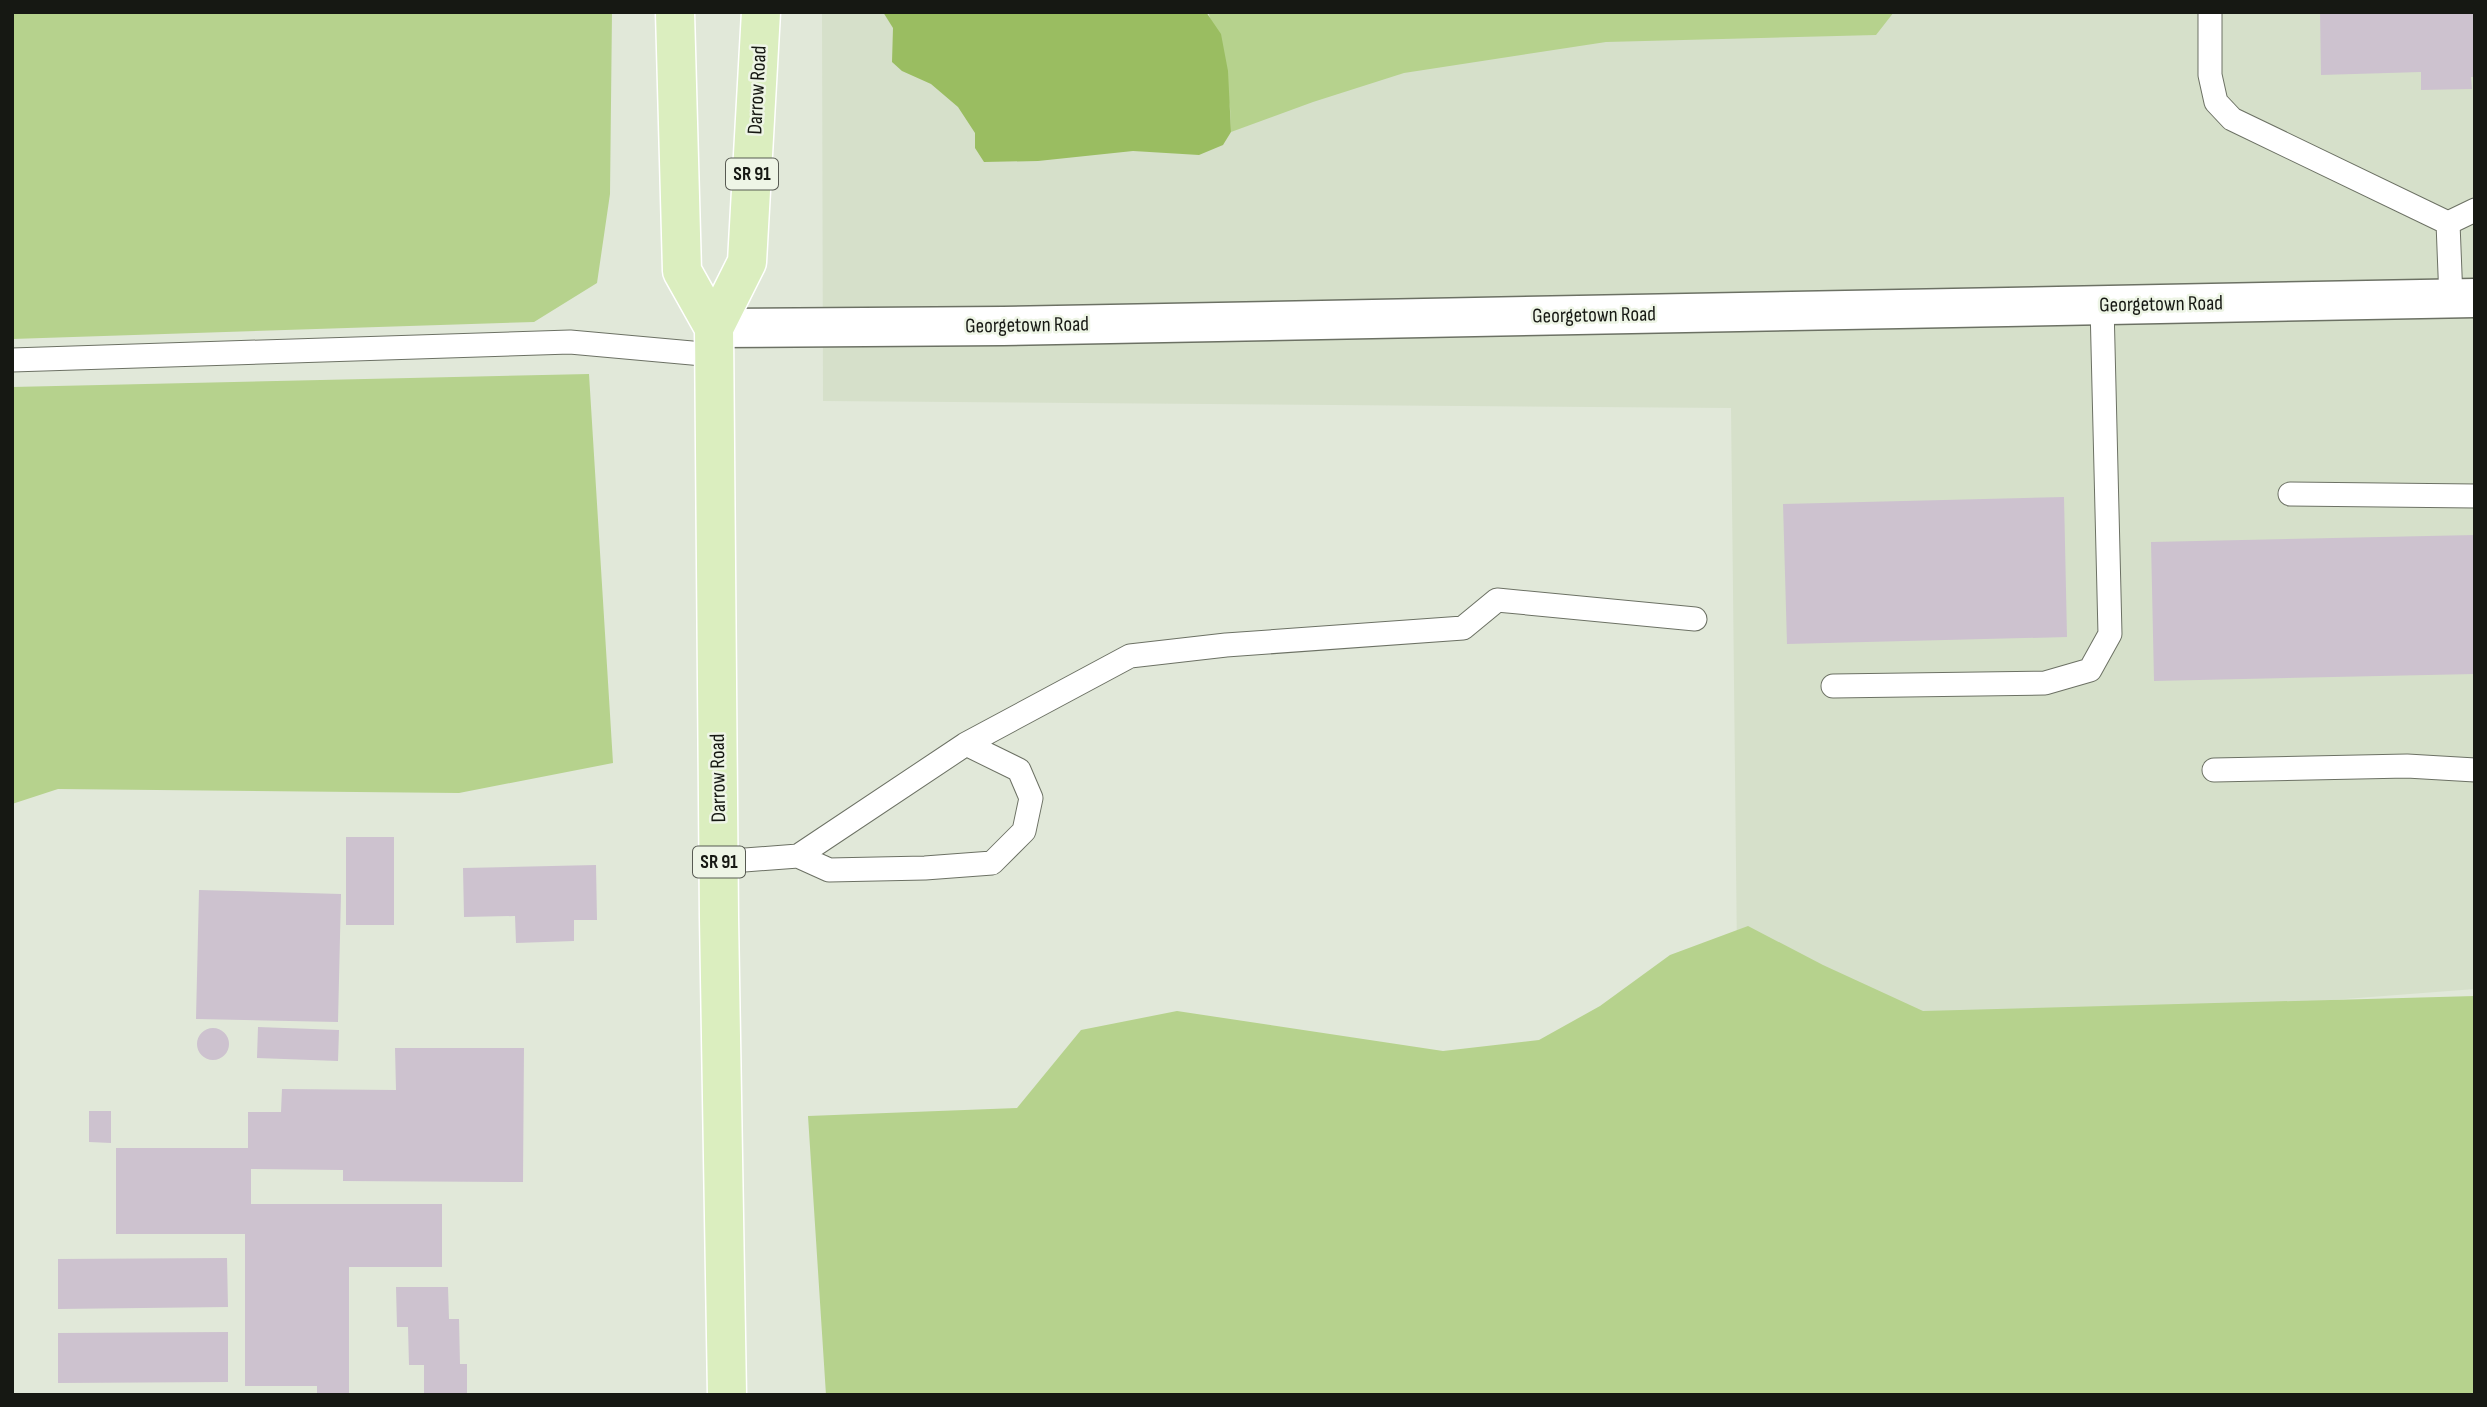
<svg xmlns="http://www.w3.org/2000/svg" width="2487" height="1407" font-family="'Sofia Sans Condensed',sans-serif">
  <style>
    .built { fill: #d6e0ca }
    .green { fill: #b6d28d }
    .water { fill: #9abd61 }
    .building { fill: #cdc2cf }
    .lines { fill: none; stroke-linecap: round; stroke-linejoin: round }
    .service-casing { stroke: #6c7164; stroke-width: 25 }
    .minor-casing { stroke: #6c7164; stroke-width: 41 }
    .primary-casing { stroke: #fff; stroke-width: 41 }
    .service { stroke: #fff; stroke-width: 23 }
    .minor { stroke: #fff; stroke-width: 38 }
    .primary { stroke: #dbeebf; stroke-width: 38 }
    .labels { text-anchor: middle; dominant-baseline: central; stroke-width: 5; stroke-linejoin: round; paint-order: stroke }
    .shield { fill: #eef5e6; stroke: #575a52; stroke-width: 2 }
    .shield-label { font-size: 19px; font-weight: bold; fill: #161813 }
    .street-label { font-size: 21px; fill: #161813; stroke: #eef5e6 }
  </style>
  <rect width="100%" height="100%" fill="#e1e8d9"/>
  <!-- built -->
  <path class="built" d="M822,12H2475V989L1738,1046L1731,408L823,401Z"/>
  <!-- green -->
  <path class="green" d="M12,12H612L610,194L597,283L534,322L12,339Z
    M1206,12H1894L1876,35L1606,42L1404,73L1313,102L1231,132L1230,107L1209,14Z
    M589,374L613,763L459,793L58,789L12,804V387Z
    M1748,926L1823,965L1923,1011L2475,996V1395H826L808,1116L1017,1108L1081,1030L1177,1011L1443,1051L1539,1040L1600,1006L1670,955Z"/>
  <!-- water -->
  <path class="water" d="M883,12H1206L1221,34L1228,71L1231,132L1223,145L1199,155L1133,151L1038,161L984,162L975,148V133L958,107L931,84L902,71L892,62L893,28Z"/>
  <!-- building -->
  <path class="building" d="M2320,12H2475V77H2471L2472,89L2421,90V72L2321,75Z
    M2064,497L2067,637L1787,644L1783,504Z
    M2475,535V674L2154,681L2151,542Z
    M346,837H394V925H346Z
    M596,865L597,920H574V941L516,943L515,916L464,917L463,868Z
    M199,890L341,894L338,1022L196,1019Z
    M258,1027L339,1030L338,1061L257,1058Z
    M197 1044a16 16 0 1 1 32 0a16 16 0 1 1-32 0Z
    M395,1048H524L523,1182L343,1181V1170L251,1169V1204H442V1267H349V1395H317V1386H245V1234H116V1148H248V1112H281L282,1089L396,1090Z
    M89,1111H111V1143L89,1142Z
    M227,1258L228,1307L58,1309V1259Z
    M396,1287H448L449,1319H459L460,1364H467V1395H424V1365H409L408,1327H397Z
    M228,1332V1382L58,1383V1333Z"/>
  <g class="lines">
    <!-- service casing -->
    <g class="service-casing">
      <path id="service" d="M2210,12V75L2216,102L2232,119L2448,223
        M2448,223L2451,299
        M2448,223L2475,210
        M12,360L570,342L714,355
        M2290,494L2475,496
        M1833,686L2045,683L2090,670L2110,634L2102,305
        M966,744L1130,656L1226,645L1463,628L1497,600L1695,619
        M2214,770L2407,766L2475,770
        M719,862L798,856L829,870L925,868L992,863L1024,831L1031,798L1019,770L966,744L798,856"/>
    </g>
    <!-- minor casing -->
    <g class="minor-casing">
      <path id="minor" d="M714,328L1003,326L2475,298"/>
    </g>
    <!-- primary casing -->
    <g class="primary-casing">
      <path id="primary" d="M675,12L682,271L714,328
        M727,1395L719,918L714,328L747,262L761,12"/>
    </g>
    <!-- service -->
    <use href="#service" class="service"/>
    <!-- minor -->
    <use href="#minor" class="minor"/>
    <!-- primary -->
    <use href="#primary" class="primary"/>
  </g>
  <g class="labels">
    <!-- shield labels -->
    <g class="shield">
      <rect x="726" y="158.5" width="52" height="31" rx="5"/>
      <rect x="693" y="846.5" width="52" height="31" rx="5"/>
    </g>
    <g class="shield-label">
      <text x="752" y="174">SR 91</text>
      <text x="719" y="862">SR 91</text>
    </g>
    <!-- street labels -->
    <g class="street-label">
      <text transform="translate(757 90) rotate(-87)">Darrow Road</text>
      <text transform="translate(2161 304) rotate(-1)">Georgetown Road</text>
      <text transform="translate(1594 315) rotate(-1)">Georgetown Road</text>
      <text transform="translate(1027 325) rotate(-1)">Georgetown Road</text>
      <text transform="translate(718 778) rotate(-91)">Darrow Road</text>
    </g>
  </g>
  <!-- border -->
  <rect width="2487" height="1407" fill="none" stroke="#161813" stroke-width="28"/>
</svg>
